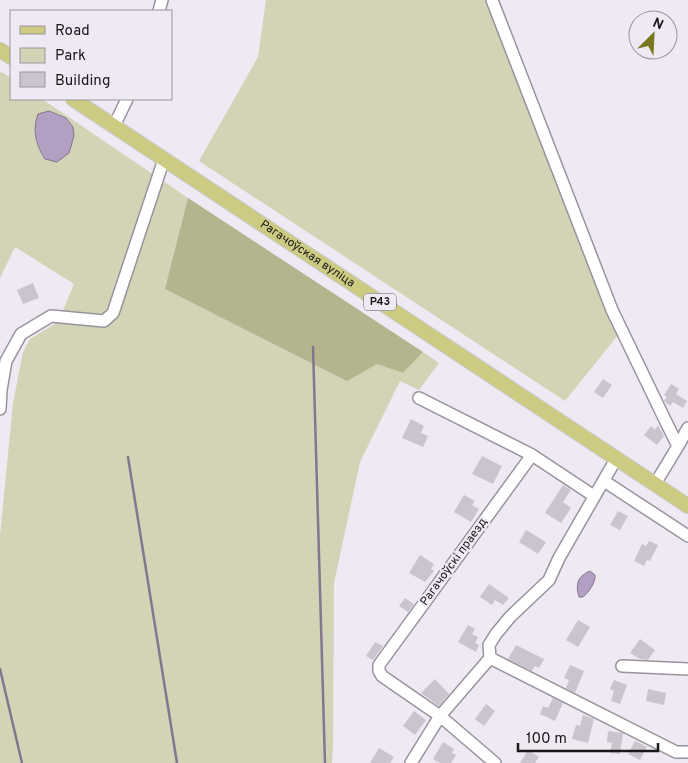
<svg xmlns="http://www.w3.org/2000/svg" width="688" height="763" font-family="Overpass,sans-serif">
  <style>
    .green { fill: #d3d3b5 }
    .forest { fill: #b4b58f }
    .water { fill: #b29fc1; stroke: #84768f }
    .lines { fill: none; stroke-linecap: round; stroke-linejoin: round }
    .stream { stroke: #84768f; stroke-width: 2.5 }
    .building { fill: #cac4ce }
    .minor-casing { stroke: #98939c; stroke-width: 14 }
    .major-casing { stroke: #c8c8c8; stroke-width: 16 }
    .minor { stroke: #fff; stroke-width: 11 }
    .major { stroke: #cdcb81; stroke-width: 14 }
    .labels { text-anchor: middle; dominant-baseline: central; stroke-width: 4.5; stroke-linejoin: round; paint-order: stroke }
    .shield { fill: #eee9f3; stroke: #5a575c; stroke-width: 1 }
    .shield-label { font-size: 11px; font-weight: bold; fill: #1a181b }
    .street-label { font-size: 12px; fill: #1a181b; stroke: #eee9f3 }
  </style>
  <rect width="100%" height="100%" fill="#eee9f3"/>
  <!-- green -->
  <path class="green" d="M266,0H492L618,335L565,401L199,161L258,57Z
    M2,72L11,78V99H42L188,198L166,289L403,373L423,352L439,363L419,390L400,381L360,462L334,583L333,746L332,763H0V536L13,403L23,352L30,339L58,322L74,284L15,247L0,278V73Z"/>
  <!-- forest -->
  <path class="forest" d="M188,198L423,352L403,373L377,364L347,381L165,289Z"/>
  <!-- water -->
  <path class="water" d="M49,111L66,118L73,127L74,136L69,153L57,162L45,159C36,145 32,131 38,114Z
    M590,571L595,575C596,582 589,592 583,597H579C575,584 578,576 590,571Z"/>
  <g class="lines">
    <!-- stream -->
    <path class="stream" d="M313,347L325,763
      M128,457L177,763
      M0,669L22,763"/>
  </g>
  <!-- building -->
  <path class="building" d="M33,283L39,298L23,304L17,290Z
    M603,379L612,385L603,398L594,392Z
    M671,384L679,389L676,394L687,401L683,408L673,402L670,406L664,401L667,397L664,395Z
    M411,419L424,426L421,433L428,436L423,447L402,438Z
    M658,425L664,436L657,445L644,435L651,426L655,430Z
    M482,456L502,466L493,484L472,474Z
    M563,485L571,490L563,502L571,508L561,523L545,513Z
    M464,495L475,501L472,505L479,509L471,522L454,512Z
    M618,511L628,516L620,530L610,525Z
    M526,530L546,542L538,554L519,542Z
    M649,541L658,545L650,561L647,560L644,566L634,561L642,544L646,546Z
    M420,555L434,564L431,569L434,571L425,582L409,573Z
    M489,584L509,598L503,605L495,600L492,605L480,597Z
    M405,598L414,604L408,612L399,606Z
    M578,620L590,627L578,647L566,640Z
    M468,625L475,629L472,634L478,637L475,643L479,645L476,652L458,642Z
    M640,639L655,650L648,660L640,659L630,653Z
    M375,642L383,646L373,660L366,656Z
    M516,645L544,659L539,668L535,666L532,671L508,659Z
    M570,665L584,671L575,693L566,688L569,680L564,678Z
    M435,679L449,694L439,706L421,693Z
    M614,680L627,685L620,704L611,701L614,691L610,689Z
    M648,689L666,693L664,705L646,701Z
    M553,698L563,703L555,721L540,714L543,706L548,708Z
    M486,704L495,711L484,726L475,719Z
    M414,711L426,720L415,735L403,726Z
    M583,715L594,719L588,743L572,739L576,725L580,726Z
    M608,731L623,733L620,754L610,753L612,743L607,742Z
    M635,741L647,747L640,760L628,754Z
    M443,742L454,749L452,753L456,755L451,763H440L433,759Z
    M379,748L394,757L390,763H370Z
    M528,750L539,757L535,763H520Z"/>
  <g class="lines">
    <!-- minor casing -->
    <g class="minor-casing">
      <path id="minor" d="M492,0L612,310L666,422L678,446L655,484
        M159,11L162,0
        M114,126L127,99
        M419,398L532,455L594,496
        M0,409L1,390L6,361L21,334L51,316L104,321L113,313L164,159
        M678,446L688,428
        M604,481L688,536
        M490,658L676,752H688
        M622,666L688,669
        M411,763L440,716L490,658L489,645L496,634L510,617L549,580L559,558L616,459
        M495,763L440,716L382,676L379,671V665L532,455"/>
    </g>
    <!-- major casing -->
    <g class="major-casing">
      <g id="major">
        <path d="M0,50L11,57"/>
        <path id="s1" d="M73,99L688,506"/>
      </g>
    </g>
    <!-- minor -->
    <use href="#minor" class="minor"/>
    <!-- major -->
    <use href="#major" class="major"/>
  </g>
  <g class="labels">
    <!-- shield labels -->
    <rect class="shield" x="364" y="293.5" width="32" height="17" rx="4"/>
    <g class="shield-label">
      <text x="380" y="302">Р43</text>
    </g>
    <!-- street labels -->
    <g class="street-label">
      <text stroke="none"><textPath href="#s1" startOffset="281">Рагачоўская вуліца</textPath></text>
      <text transform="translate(454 562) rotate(-54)">Рагачоўскі праезд</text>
    </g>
  </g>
  <!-- legend -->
  <rect x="10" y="10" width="162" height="90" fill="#eee9f3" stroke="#99959d"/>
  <rect x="20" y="26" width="25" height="8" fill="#cdcb81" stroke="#99959d"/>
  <text x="55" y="35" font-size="15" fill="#1a181b">Road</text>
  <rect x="20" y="48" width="25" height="15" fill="#d3d3b5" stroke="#99959d"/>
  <text x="55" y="60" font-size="15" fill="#1a181b">Park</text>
  <rect x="20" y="72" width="25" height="15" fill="#cac4ce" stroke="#99959d"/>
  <text x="55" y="85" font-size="15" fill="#1a181b">Building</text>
  <!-- north arrow -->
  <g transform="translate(653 35) rotate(24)"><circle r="24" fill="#eee9f3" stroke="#99959d"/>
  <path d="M0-4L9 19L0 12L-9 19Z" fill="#7a781e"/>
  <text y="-8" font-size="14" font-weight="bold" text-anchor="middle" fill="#1a181b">N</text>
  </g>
  <!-- scale -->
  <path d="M518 743v8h140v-8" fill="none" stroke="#1a181b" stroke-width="2.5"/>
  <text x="526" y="743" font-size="15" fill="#1a181b" stroke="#eee9f3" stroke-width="4" paint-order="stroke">100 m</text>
</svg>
